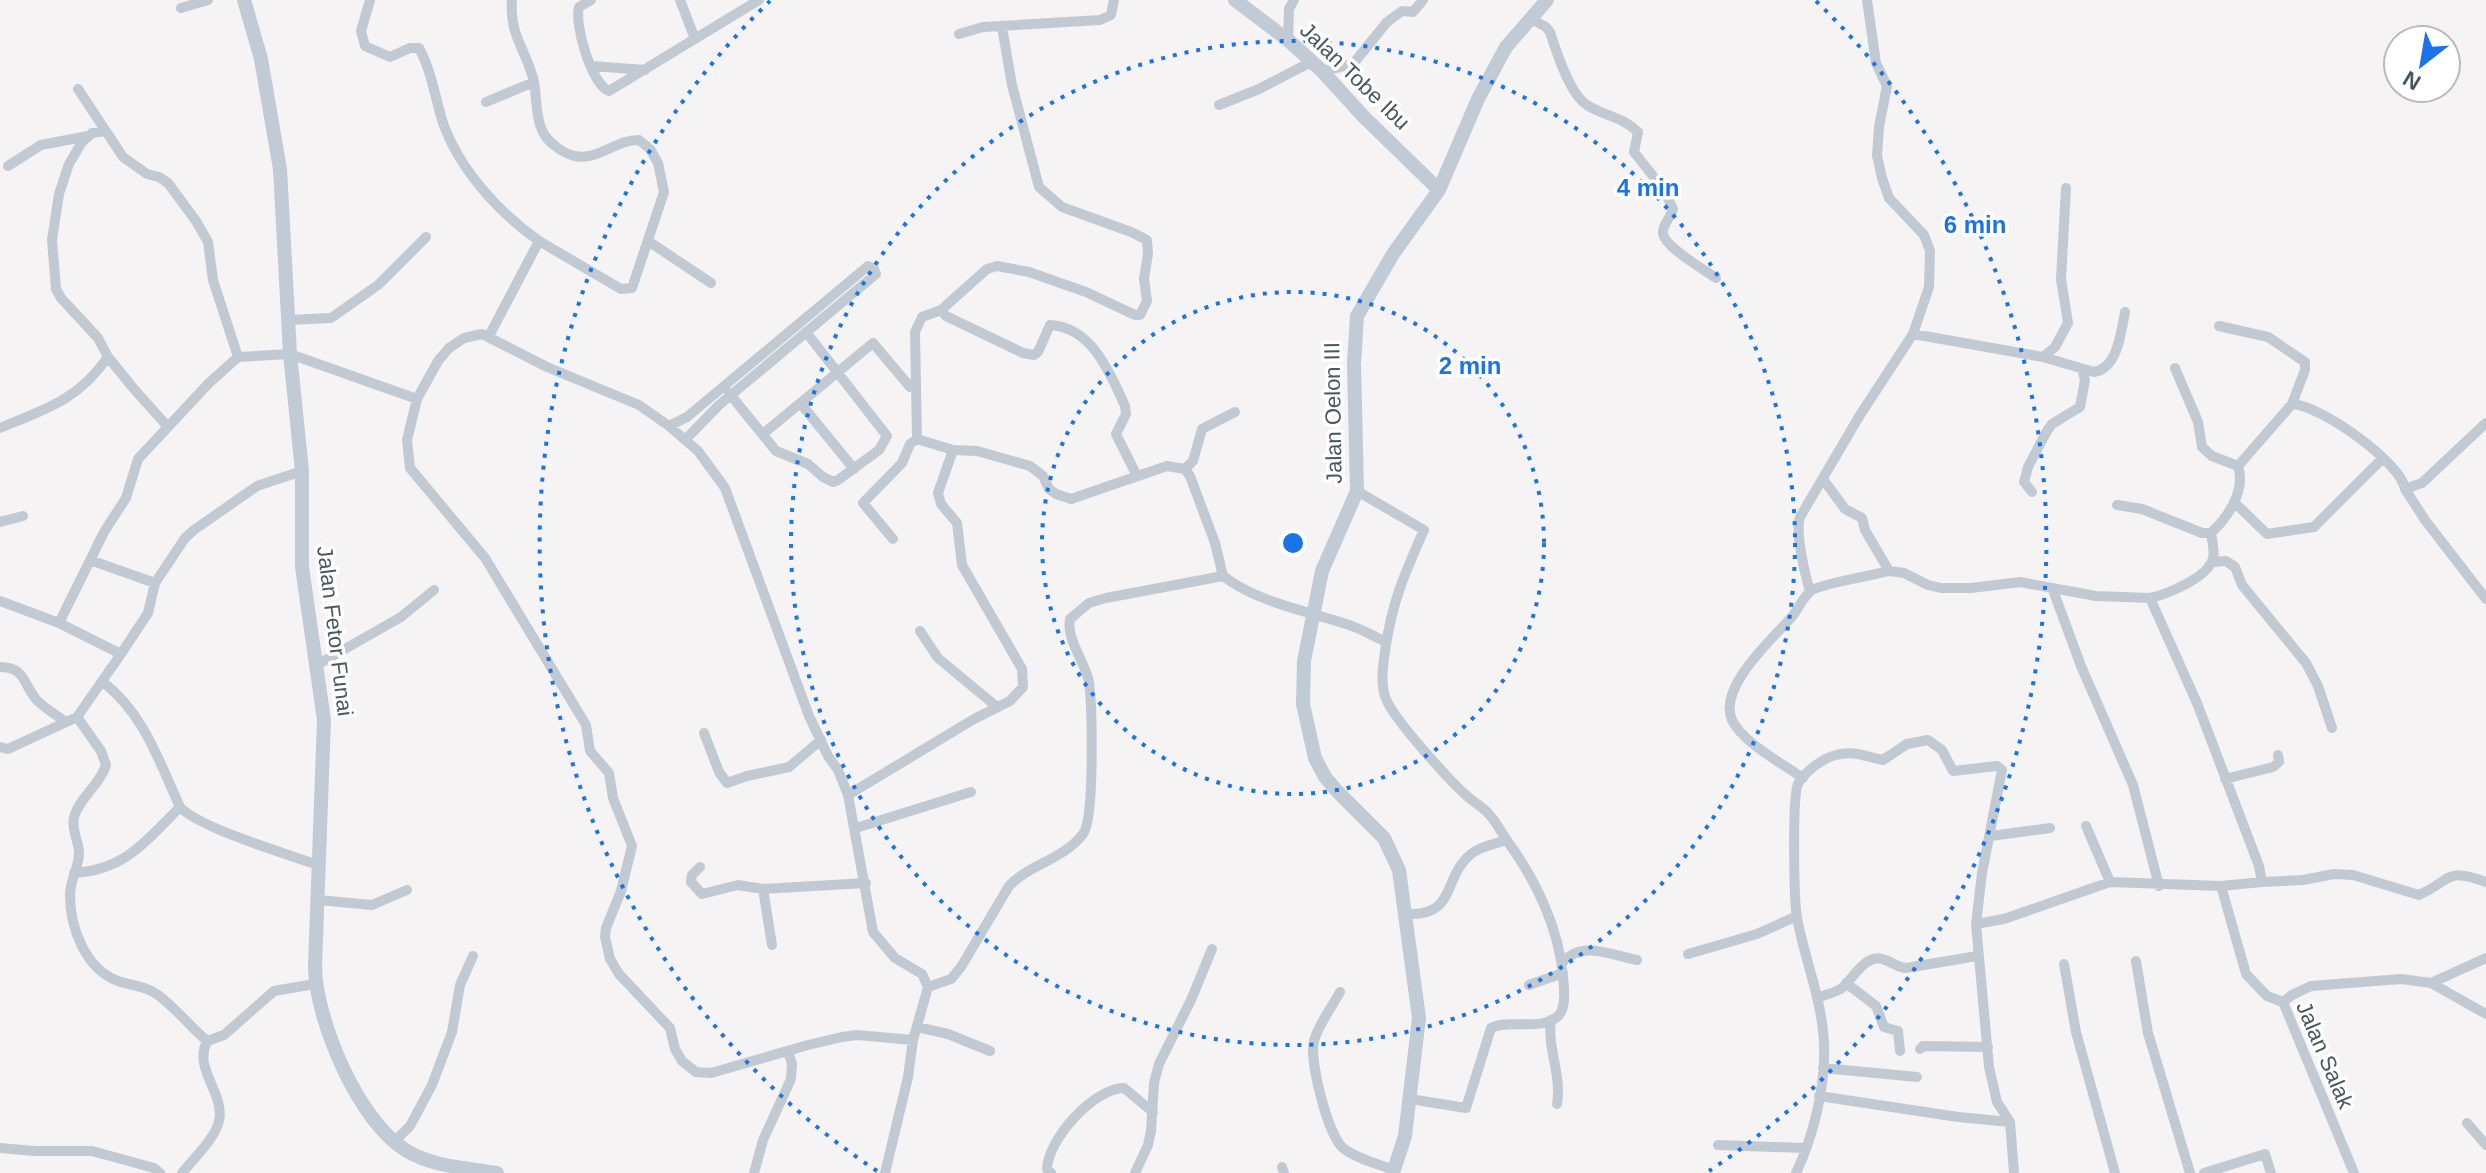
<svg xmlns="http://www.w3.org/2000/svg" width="2486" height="1173" font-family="Arial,sans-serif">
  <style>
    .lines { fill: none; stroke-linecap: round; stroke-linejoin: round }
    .street { stroke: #c1cad2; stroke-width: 10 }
    .secondary { stroke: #c1cbd6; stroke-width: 14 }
    .ring { fill: none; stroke: #1a73e8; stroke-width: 4; stroke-dasharray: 4 8 }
    .labels { text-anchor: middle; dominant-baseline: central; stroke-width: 7; stroke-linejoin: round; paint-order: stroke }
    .street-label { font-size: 22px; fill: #4a5661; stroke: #fff }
    .centre { fill: #1a73e8; stroke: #fff; stroke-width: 4 }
    .ring-label { font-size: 24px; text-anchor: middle; font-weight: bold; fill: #1a73e8; stroke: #fff; stroke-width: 7; stroke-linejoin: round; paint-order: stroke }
  </style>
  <rect width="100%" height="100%" fill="#f5f3f3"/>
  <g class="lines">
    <!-- street -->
    <path class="street" d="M370,0L361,31L365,46L390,57L410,48H419C431,70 435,96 442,120C458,168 498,212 539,241
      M591,0L579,7C574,25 592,85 609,91L759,0
      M680,0L695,39
      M1867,0L1876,63L1887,86L1879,127L1877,156L1882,178L1889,198L1924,235L1930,251L1929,287L1913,334L2043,357L2094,372C2118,368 2121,332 2125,312
      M181,8L208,0
      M1530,18L1546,27L1550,32C1556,51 1570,95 1587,105C1604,116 1623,117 1638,132L1634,152L1664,190L1673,209C1671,217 1663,224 1663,232C1662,246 1705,270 1716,278
      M959,34L983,27L1100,20L1111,15L1114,0
      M1288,40L1289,9L1294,0
      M592,66L645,70
      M1322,71L1353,64L1387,22L1402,11L1413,12L1423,0
      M78,89L123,157L147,174L159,177L168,183L196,221L208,242L213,280L238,357
      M486,102L534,82
      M1219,105L1259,89L1311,62
      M105,131L92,133L82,142L69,164L59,194L52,240L56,289L61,298L98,338L108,357L134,389L168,427
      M8,166L41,145L88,136
      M648,241L711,283
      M941,310L946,316L1023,353L1034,355L1038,352L1050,325C1092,327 1110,373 1125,406L1126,414L1116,434L1137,476
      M289,320L331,318L378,285L426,237
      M2219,326L2268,337L2305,362V370L2292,404
      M489,336L539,241L621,289L632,288L664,192L658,163L650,149L639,140C617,139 598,161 575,156C562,153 547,142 542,130C535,115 537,98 534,82C527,50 509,37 512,0
      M2043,357L2055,347L2068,323L2061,279L2066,188
      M2175,368L2198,422L2202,447L2212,456L2238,466
      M729,393L776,451L808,464L823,477L833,482L838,480L879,450L887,436L806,332
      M417,399L407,440L410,468L485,558L586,725L590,751L609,773L613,798L632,846L621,891L606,928L605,937L610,959L619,974L670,1028L675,1049L682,1061L696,1072L711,1073L808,1045L842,1037L857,1035L913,1040
      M801,404L854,469
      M669,426L687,417L868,266L874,269L876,274L719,405L685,440
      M0,428C46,409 78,400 108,357
      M763,434L873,343L910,387
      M917,439L953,450L977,451L1030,466L1043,476L1049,489L1056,494L1071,499L1167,466L1185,469L1190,476L1215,543L1223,576C1259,603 1304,610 1346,624C1360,628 1373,636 1386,642
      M1185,469L1193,461L1202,429L1235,412
      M1823,479L1845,509L1862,518L1865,530L1889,571
      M2405,489L2425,520L2486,599
      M1357,491L1424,530C1404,575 1392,602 1385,651C1383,667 1380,684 1386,699C1395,721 1450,781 1468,797C1475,803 1482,807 1487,812C1496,821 1501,832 1508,842C1536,880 1559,929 1563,976C1564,988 1567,1009 1557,1017C1539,1031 1510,1019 1491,1028L1466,1108L1410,1099
      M2032,492L2024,482L2028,467L2047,431L2052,424L2080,407L2085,380L2082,369
      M2234,502L2267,534L2314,527L2382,459
      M2117,505L2142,509L2202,533H2211C2228,517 2246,491 2238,466L2292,404C2320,405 2401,462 2405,489L2422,483L2486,423
      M0,522L23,516
      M2211,533C2212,541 2215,550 2213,558C2209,577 2168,594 2150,598L2197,703L2259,866L2262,882L2221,886
      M893,539L863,503L902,463L910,444L917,439L915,332L922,317L941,310L987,269L997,266L1029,272L1086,292L1135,315H1140L1147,301L1144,279L1148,254L1147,240L1131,232L1062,207L1039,187L1012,85L1002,27
      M90,560L155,583L185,538L194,530L257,486L302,471
      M2213,562L2226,561L2235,567L2242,585L2306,663L2318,686L2332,728
      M2053,590L2081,666L2133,785L2159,886
      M1810,591C1805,575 1795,532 1800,517L1860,415L1913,334
      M0,601L59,623L104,532L126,498L138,459L209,383L238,357L290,354L417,399L438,361L449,348L464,338L482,334L547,367L639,405L669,426L698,451L725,488L809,716L828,756L838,770L848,795L873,932L895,958L922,974L928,987L913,1040L908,1077L885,1173
      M920,631L938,658L997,707
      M121,654L148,613L155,583
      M315,666L401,617L434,590
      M0,667C24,667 23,682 35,698C43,708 56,714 65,722
      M103,682C144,714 159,761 180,807C199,828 287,854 318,865
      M77,717L101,751L106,765C100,785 79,798 74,817C71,830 79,841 79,853C79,867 70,880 70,895C70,927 85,969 118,981C132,986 146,986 158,995C176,1008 190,1027 207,1041L224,1035L274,991L315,984
      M704,733L719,772L727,783L747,776L789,767L821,740
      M0,747L8,749L77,717L121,654L59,623
      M1803,778C1783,764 1742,742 1732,720C1718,688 1770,641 1790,619C1798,611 1802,597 1812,590C1821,584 1874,575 1889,571L1904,573L1928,585L1941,588H1971L2020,582L2096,596L2150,598
      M2225,779L2273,767L2279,762L2278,755
      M848,795L974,719L1010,701L1023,687L1022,669L962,565L957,523L941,504L938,493L953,450
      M2086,826L2110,882
      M856,828L971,792
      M1991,836L2050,828
      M700,867L692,875L691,882L702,894L738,885L763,889
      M74,873C125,870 146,841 180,807
      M2262,882L2303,880L2334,874L2353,875L2419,895C2453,880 2443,867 2486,882
      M318,900L372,905L407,890
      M1407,914C1457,916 1442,878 1471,854C1481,846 1495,844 1507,840
      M1976,924L2004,919L2110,882L2221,886L2246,974L2267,996L2283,1002L2354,1173
      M772,945L763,889L866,883
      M1688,954L1757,934L1797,916
      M2136,961L2148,1033L2190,1173
      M1562,963C1581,940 1611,955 1637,960
      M2064,964L2076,1032L2115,1173
      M1846,983L1876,1006L1884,1027L1898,1031L1900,1051
      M2431,983L2486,958
      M1529,985L1563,973
      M928,987L951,979L961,967L1009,886C1030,864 1064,859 1083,834C1095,818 1092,706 1089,682C1085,661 1066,640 1070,619L1089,603L1106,598L1223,576
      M1340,992C1332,1007 1318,1025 1314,1041C1309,1061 1328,1135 1343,1148C1357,1159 1378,1164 1394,1170
      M1818,998C1826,994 1835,993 1842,988C1852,980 1865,954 1882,959C1891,961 1896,967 1906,968L1977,956
      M2283,1002L2292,995L2311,986L2401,979L2431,983L2486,1014
      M1551,1020C1547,1049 1562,1075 1557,1104
      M917,1027L948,1034L990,1051
      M1920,1049L1923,1046L1988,1047
      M1823,1068L1917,1077
      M1819,1096L1958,1117L2010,1122
      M2467,1123L2486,1145
      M394,1142L410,1126L432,1085L452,1032L460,985L473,956
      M1718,1145L1805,1148
      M0,1148L34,1151H92L154,1168L160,1173
      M1282,1167L1284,1173
      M182,1173C193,1159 215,1139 219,1121C225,1092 193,1070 207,1041
      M754,1173L763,1140L791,1079L792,1064L788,1051
      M1051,1173L1047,1169C1048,1139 1094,1088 1124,1088L1153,1112
      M1135,1173L1148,1145L1151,1131L1154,1083L1159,1064L1191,1000L1212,949
      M1796,1173C1814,1135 1826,1085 1824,1043C1822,1000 1805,960 1797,918C1794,901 1792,797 1798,784C1804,772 1823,758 1836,755C1853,750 1867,757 1883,760L1907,744L1928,740L1942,750L1953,771L1997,766L2002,770L1982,873L1976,924L1989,1067L1997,1102L2010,1122L2014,1173
      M2204,1173L2265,1154L2271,1173"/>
    <!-- secondary -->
    <path class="secondary" d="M244,0L261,59L280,169L290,354L302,471V567L324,720L315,967C316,1021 359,1123 407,1151C434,1167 467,1168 497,1173
      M1235,0L1288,40L1322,71L1363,116L1439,190
      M1393,1173L1405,1136L1419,1018L1399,870L1384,838L1337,791L1325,777L1315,758L1303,704L1304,661L1322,571L1357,491L1354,364L1357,316L1393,254L1439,190L1478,99L1506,47L1547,0"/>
  </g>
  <!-- distance rings -->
  <g class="ring">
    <circle cx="1293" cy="543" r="251"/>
    <circle cx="1293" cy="543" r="502"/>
    <path d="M877 1171A753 753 0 0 1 770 1M1816 1A753 753 0 0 1 1709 1171"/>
  </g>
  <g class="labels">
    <!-- street labels -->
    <g class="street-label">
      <text transform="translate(1355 76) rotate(44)">Jalan Tobe Ibu</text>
      <text transform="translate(1333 413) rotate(-91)">Jalan Oelon III</text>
      <text transform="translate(335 631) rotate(83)">Jalan Fetor Funai</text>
      <text transform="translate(2325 1055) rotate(67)">Jalan Salak</text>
    </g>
  </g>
  <circle cx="1293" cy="543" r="12" class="centre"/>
  <g class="ring-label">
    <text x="1648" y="196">4 min</text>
    <text x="1975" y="233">6 min</text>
    <text x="1470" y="374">2 min</text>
  </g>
  <!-- north arrow -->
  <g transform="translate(2422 64) rotate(211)"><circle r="38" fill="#ffffff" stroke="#b7bbc0" stroke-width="2"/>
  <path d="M0-6L14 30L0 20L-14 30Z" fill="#1a73e8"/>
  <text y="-12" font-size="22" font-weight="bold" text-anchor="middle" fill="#4a5661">N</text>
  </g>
</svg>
